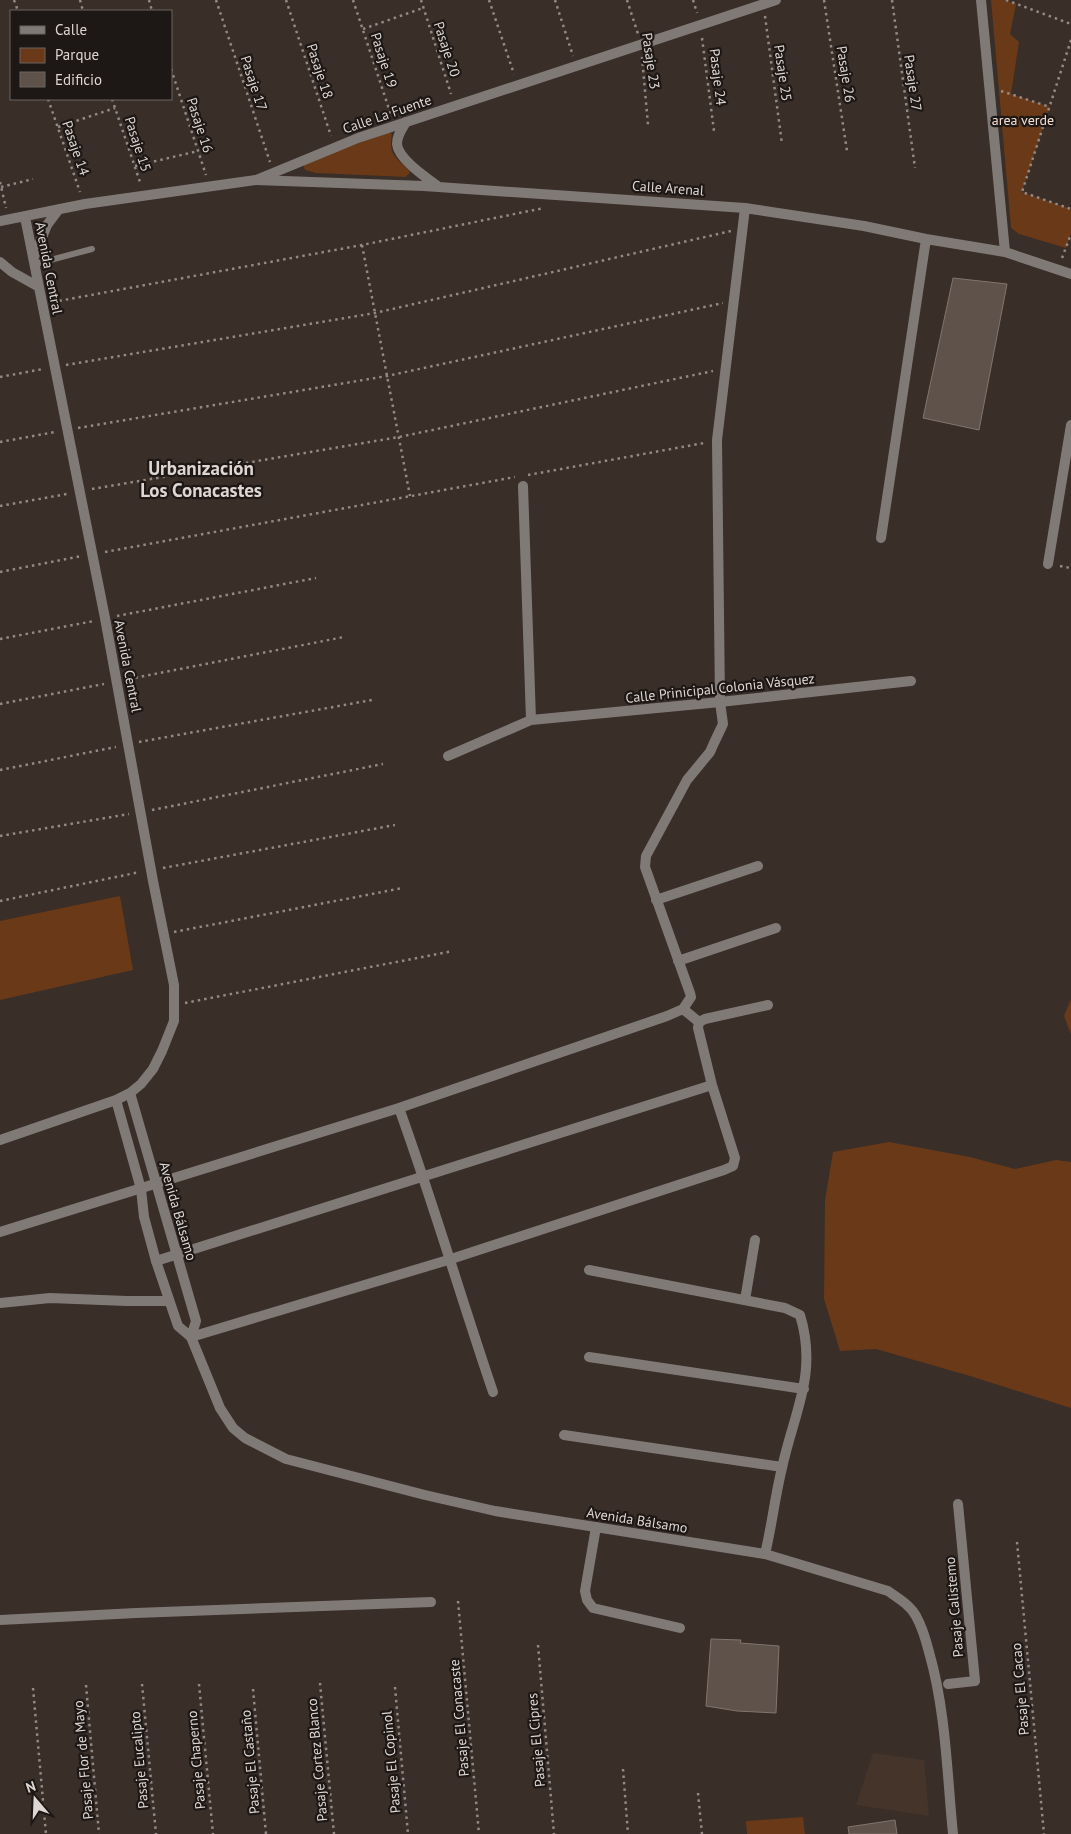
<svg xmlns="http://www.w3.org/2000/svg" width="1071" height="1834" font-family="'PT Sans',sans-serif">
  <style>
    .built { fill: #45342a }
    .green { fill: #693918 }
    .building { fill: #5e524b; stroke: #82756d }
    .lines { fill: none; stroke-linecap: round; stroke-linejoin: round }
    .path { stroke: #938a85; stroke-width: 2.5; stroke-dasharray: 2.5 4; stroke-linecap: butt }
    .service { stroke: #807a77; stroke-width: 6 }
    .pedestrian { stroke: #807a77; stroke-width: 10 }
    .minor { stroke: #807a77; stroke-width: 10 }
    .tertiary { stroke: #807a77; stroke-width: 10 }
    .labels { text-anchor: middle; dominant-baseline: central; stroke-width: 4.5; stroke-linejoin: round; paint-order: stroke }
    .street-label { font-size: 14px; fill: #ded6d2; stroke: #1d1815 }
    .park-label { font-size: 14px; fill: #f5dfd3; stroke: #1d1815 }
    .district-label { font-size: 19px; font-weight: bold; fill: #ded6d2; stroke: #1d1815 }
  </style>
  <rect width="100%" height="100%" fill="#392e28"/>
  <!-- built -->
  <path class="built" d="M873,1753L924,1760L929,1816L856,1805Z"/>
  <!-- green -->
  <path class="green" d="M991,0H1006L1016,4L1010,34L1019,42L1011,94L1050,107L1022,192L1071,209V234L1066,248L1019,234L1011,228Z
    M390,132L392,134C388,157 397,157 410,172L406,177L316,173L305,170L304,167V164L315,159Z
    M120,896L133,970L0,1000V921Z
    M1071,999V1034L1064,1016Z
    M889,1142L970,1157L1015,1169L1056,1160L1071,1162V1408L970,1376L876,1349L840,1351L824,1299L825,1200L833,1152Z
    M803,1817L805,1834H747L746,1821Z"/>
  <!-- building -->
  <path class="building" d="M953,278L1007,284L979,430L923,418Z
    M711,1639L741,1640L740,1643L779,1646L776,1713L737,1711L706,1706Z
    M895,1820L897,1834H849L848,1827Z"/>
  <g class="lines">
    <!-- path -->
    <path class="path" d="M14,0L18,11
      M80,0L83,11
      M149,0L152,11
      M216,0L270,162
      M286,0L331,136
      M353,0L391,115
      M421,0L451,94
      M489,0L514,74
      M555,0L573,56
      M627,0L638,34
      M693,0L697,13
      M824,0L847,151
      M892,0L915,168
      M1006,0L1071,24
      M765,16L782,144
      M363,29L423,8
      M702,38L714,131
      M1071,40L1022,192L1071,209
      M642,57L648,125
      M171,69L206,175
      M1001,91L1050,107
      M48,99L80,192
      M112,99L141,185
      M58,127L115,108
      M135,166L198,151
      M0,182L6,208
      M1,187L33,179
      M362,245L410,496
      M1062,258L1071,234
      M53,302L362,245L544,208
      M66,365L375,313L731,231
      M0,377L43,369
      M78,428L387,376L723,303
      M0,442L55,432
      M528,475L704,443
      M92,489L399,437L713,371
      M0,506L67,494
      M105,552L515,477
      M1060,566L1071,568
      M0,572L82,556
      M117,616L316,578
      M0,639L94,621
      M129,679L344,637
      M0,704L104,684
      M139,742L372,700
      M0,770L116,747
      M152,810L383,764
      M0,836L129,814
      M163,868L395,825
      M0,901L140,872
      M174,932L403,888
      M185,1003L453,951
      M1017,1542L1044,1834
      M458,1601L479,1834
      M538,1645L554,1834
      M320,1683L334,1834
      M142,1684L156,1834
      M199,1684L213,1834
      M86,1685L99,1834
      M395,1687L408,1834
      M33,1688L46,1834
      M253,1689L266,1834
      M623,1769L628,1834
      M698,1793L702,1834"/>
    <!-- service -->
    <path class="service" d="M35,264L92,249"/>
    <!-- pedestrian -->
    <path class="pedestrian" d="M948,1684L975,1681L958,1504"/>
    <!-- minor -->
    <path class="minor" d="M981,0L1005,252
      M406,122C402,129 397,135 397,144C398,159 427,178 439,187
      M256,180L424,186L745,208L864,226L926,239L1005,252L1071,274
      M523,486L531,720
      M881,538L926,239
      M1048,564L1071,425
      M448,756L531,720L720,702L911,681
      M656,900L758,866
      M678,961L776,928
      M683,1009L699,1022
      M699,1022L705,1019L768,1005
      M399,1108C433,1202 461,1298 493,1392
      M0,1232L399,1108L667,1016L683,1009L691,997L690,993L645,867L646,856L687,780L710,752L714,743L723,724L720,702L717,440L745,208
      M156,1261L712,1085
      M589,1270L785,1308L800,1315C818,1374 794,1412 782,1468C775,1496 772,1525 765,1554
      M745,1300L755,1240
      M0,1303L50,1298L127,1301H169
      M191,1337L448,1260L724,1170L733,1166L735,1158L712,1085L698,1028L699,1022
      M589,1357L804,1389
      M564,1435L782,1467
      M596,1527L585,1591L587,1600L593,1608L680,1628
      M0,1620L136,1613L431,1602"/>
    <!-- tertiary -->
    <path class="tertiary" d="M0,221L85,204L256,180L358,138L776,0
      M34,257L47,225L59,209
      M0,262L12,272L39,287
      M130,1093L196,1321L191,1337
      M116,1100L141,1189L144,1217L156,1261L178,1326L191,1337L220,1408L233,1428L245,1438L286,1459L425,1495L495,1511L765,1554L888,1591C898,1598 910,1605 916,1616C922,1627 926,1640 929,1652C946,1711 947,1774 953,1834
      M0,1140L116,1100L130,1093L141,1084L153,1069L162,1051L174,1021V985L153,881L105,618L25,217"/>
  </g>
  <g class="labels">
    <!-- street labels -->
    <g class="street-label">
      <text transform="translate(447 49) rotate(72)">Pasaje 20</text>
      <text transform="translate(384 60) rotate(72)">Pasaje 19</text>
      <text transform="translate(651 61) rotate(82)">Pasaje 23</text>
      <text transform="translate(320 71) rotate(72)">Pasaje 18</text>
      <text transform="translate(783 73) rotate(82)">Pasaje 25</text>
      <text transform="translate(846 74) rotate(81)">Pasaje 26</text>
      <text transform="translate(718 77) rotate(83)">Pasaje 24</text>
      <text transform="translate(254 83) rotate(72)">Pasaje 17</text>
      <text transform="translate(913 83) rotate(82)">Pasaje 27</text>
      <text transform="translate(387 114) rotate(-19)">Calle La Fuente</text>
      <text transform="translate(200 125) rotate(72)">Pasaje 16</text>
      <text transform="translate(138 144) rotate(72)">Pasaje 15</text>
      <text transform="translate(76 148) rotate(71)">Pasaje 14</text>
      <text transform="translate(668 188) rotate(4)">Calle Arenal</text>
      <text transform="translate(49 268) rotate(79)">Avenida Central</text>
      <text transform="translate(128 666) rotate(79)">Avenida Central</text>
      <text transform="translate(720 688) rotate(-6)">Calle Prinicipal Colonia Vásquez</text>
      <text transform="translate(178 1211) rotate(74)">Avenida Bálsamo</text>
      <text transform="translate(637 1520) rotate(9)">Avenida Bálsamo</text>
      <text transform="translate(954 1607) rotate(-95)">Pasaje Calistemo</text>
      <text transform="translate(1020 1689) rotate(-95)">Pasaje El Cacao</text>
      <text transform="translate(459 1718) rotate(-95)">Pasaje El Conacaste</text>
      <text transform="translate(536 1740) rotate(-95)">Pasaje El Cipres</text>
      <text transform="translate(83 1760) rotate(-95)">Pasaje Flor de Mayo</text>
      <text transform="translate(139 1760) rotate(-95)">Pasaje Eucalipto</text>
      <text transform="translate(196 1760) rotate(-95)">Pasaje Chaperno</text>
      <text transform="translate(317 1760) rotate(-95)">Pasaje Cortez Blanco</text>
      <text transform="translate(250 1762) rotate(-95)">Pasaje El Castaño</text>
      <text transform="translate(391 1762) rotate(-95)">Pasaje El Copinol</text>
    </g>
    <!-- park labels -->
    <g class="park-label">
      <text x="1023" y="120">area verde</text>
    </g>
    <!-- district labels -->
    <g class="district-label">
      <text x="201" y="468">Urbanización<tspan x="201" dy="22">Los Conacastes</tspan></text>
    </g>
  </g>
  <!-- legend -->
  <rect x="10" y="10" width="162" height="90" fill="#1d1815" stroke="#6a6461"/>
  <rect x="20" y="26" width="25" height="8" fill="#807a77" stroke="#6a6461"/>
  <text x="55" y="35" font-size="15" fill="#ded6d2">Calle</text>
  <rect x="20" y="48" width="25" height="15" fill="#693918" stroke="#6a6461"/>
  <text x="55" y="60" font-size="15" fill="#ded6d2">Parque</text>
  <rect x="20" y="72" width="25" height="15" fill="#5e524b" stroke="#6a6461"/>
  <text x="55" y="85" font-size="15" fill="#ded6d2">Edificio</text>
  <!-- north arrow -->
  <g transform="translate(35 1799) rotate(341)" stroke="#1d1815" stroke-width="4" paint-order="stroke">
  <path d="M0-4L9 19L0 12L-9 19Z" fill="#ded6d2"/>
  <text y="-8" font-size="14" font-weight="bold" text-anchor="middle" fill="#ded6d2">N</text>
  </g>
</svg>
